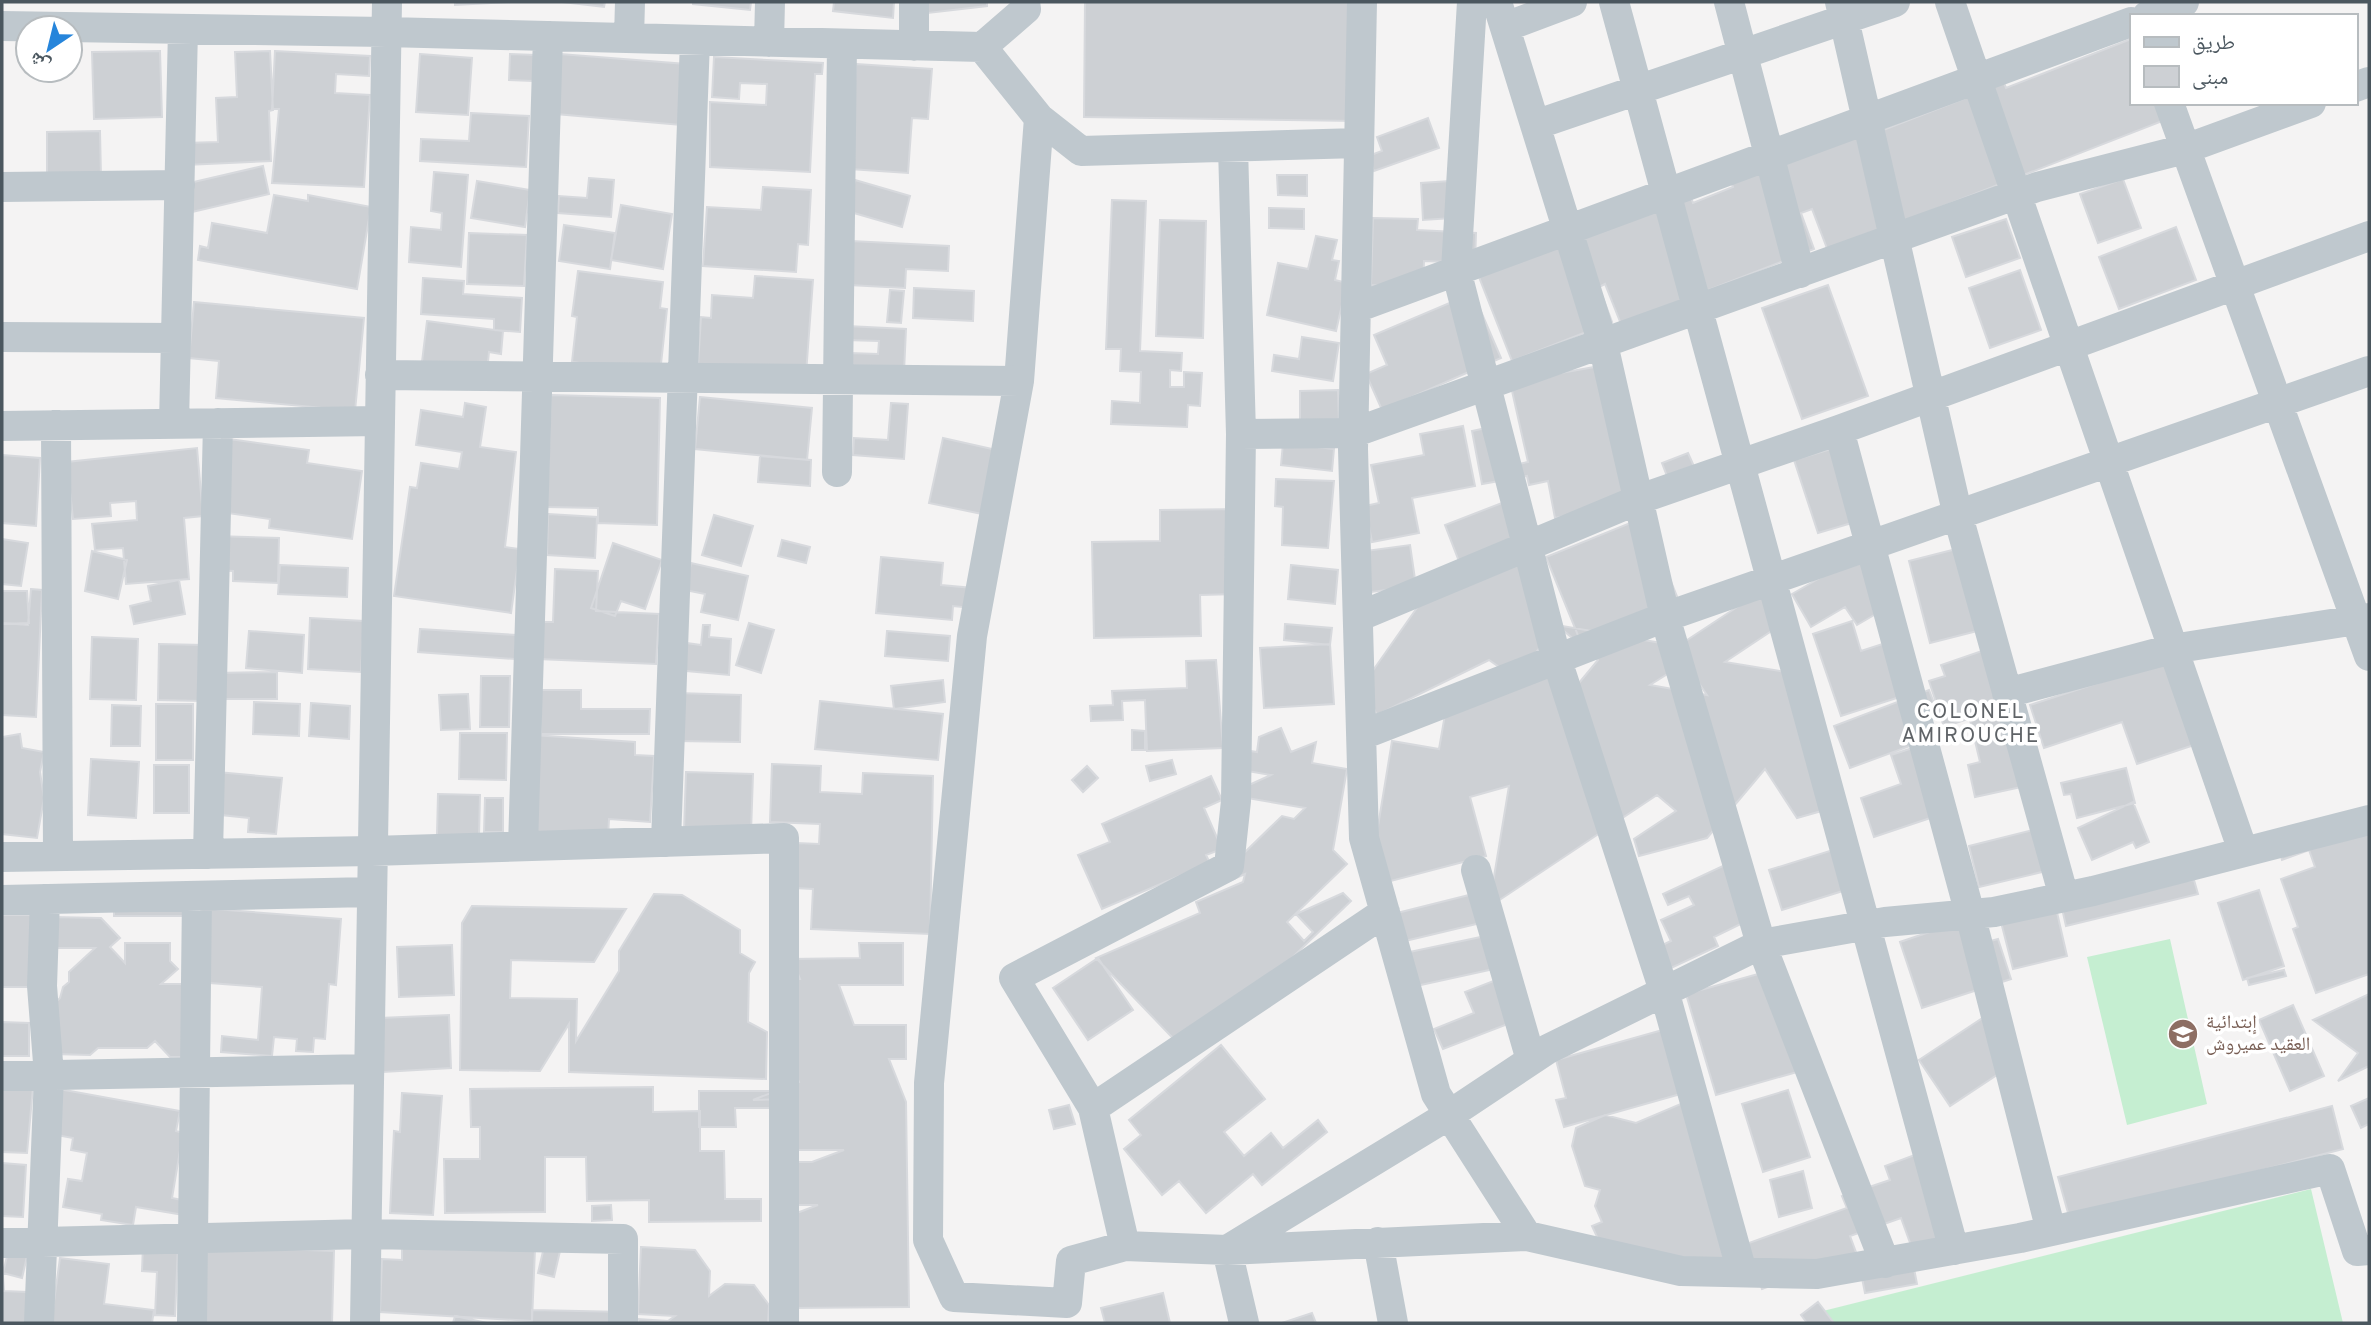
<svg xmlns="http://www.w3.org/2000/svg" width="2371" height="1325" font-family="Overpass,'Noto Naskh Arabic',sans-serif">
  <style>
    .garden { fill: #c5eed1 }
    .building { fill: #cdd0d4; stroke: #d7d9dd; stroke-width: 2 }
    .lines { fill: none; stroke-linecap: round; stroke-linejoin: round }
    .minor { stroke: #bfc8ce; stroke-width: 30 }
    .labels { text-anchor: middle; dominant-baseline: central; stroke-width: 7; stroke-linejoin: round; paint-order: stroke }
    .education-label { font-size: 19px; fill: #785e54; stroke: #fff; text-anchor: start }
    .neighbourhood-label { font-size: 21px; letter-spacing: 2px; fill: #5f6367; stroke: #fff }
  </style>
  <rect width="100%" height="100%" fill="#f4f3f3"/>
  <!-- garden -->
  <path class="garden" d="M2170,939L2207,1104L2127,1125L2087,957Z
    M2311,1189L2343,1323H1822L1819,1312Z"/>
  <!-- building -->
  <path class="building" d="M455,2H511L455,5Z
    M562,2H605L604,7Z
    M693,2H751L750,10L693,4Z
    M834,2H894L893,18L833,11Z
    M927,2H987V6L928,13Z
    M1085,2H1358L1356,121L1084,117Z
    M2131,39V103H2159L2165,120L1828,251L1812,209L1801,213L1814,249L1621,324L1605,284L1599,287L1612,322L1512,361L1479,277L1690,195L1693,203L1733,187L1727,172L1882,121L1886,129L1971,96L1998,67L2006,88Z
    M160,51L162,117L94,119L92,52Z
    M270,51L273,110L269,111L271,161L186,165L185,143L218,142L216,98L237,97L235,52Z
    M275,51L370,56L369,76L336,74L335,93L370,95L364,187L272,183L279,109H272Z
    M420,54L472,58L468,115L416,112Z
    M510,54L535,55L533,81L509,80Z
    M560,54L686,64L681,125L556,114Z
    M714,57L823,63L822,74H815L810,172L710,167V102L766,105L767,84L740,83L739,99L712,97Z
    M856,64L932,69L928,119L912,118L908,173L850,169Z
    M471,113L529,116L526,167L420,161L421,139L469,141Z
    M1428,118L1439,148L1374,171L1368,156L1382,151L1377,137Z
    M100,131L101,177L47,178V132Z
    M263,166L269,194L192,212L185,184Z
    M434,172L468,175L461,267L409,262L411,227L441,230L442,213L431,211Z
    M1277,175H1307V196L1278,195Z
    M589,178L614,180L611,217L558,213L559,196L587,198Z
    M2123,179L2141,228L2098,243L2080,194Z
    M855,180L910,196L902,227L847,211Z
    M1465,180L1467,217L1423,220L1421,183Z
    M477,181L530,190L525,227L471,218Z
    M763,187L811,190L808,245L798,244L796,272L703,266L707,207L761,210Z
    M274,195L308,201V195L371,207L357,289L198,260L200,246L208,248L212,223L267,233Z
    M1112,200L1146,201L1140,351L1182,353L1181,371L1170,370V387H1184V372L1202,373L1200,406L1188,405L1187,427L1111,424L1112,401L1140,403L1141,372L1120,371L1121,349H1106Z
    M621,205L672,214L663,269L611,260Z
    M1269,208L1304,209V229L1269,228Z
    M1373,218L1418,219L1417,230L1476,233L1475,263L1424,261L1423,287L1371,285Z
    M2006,219L2020,258L1966,277L1952,237Z
    M1160,220L1206,221L1203,338L1156,336Z
    M564,225L615,233L610,269L559,261Z
    M2176,227L2196,280L2119,309L2099,257Z
    M469,233L527,235L524,286L467,284Z
    M1316,236L1337,240L1332,260L1339,261L1335,280L1347,283L1336,331L1267,315L1278,263L1308,269Z
    M851,241L949,246L948,271L906,269L905,288L849,285Z
    M2020,270L2041,330L1990,348L1969,288Z
    M578,271L663,282L660,308L667,309L660,373L572,362L577,317L572,316Z
    M755,276L813,280L806,374L698,365L701,317L711,318L712,295L753,298Z
    M423,278L464,281L463,294L522,298L520,332L494,330V319L421,314Z
    M1828,285L1868,396L1802,419L1762,308Z
    M914,288L974,291L973,321L913,318Z
    M890,290L904,291L901,323L887,322Z
    M1473,293L1501,358L1382,410L1366,374L1387,365L1374,335Z
    M194,302L364,318L355,411L216,398L219,361L189,358Z
    M427,321L503,331L501,354L489,352L487,371L422,362Z
    M847,326L906,329L904,372L850,370V353L878,354L879,341L846,340Z
    M1302,337L1339,343L1333,381L1272,371L1274,355L1299,359Z
    M1617,363L1650,501L1555,518L1548,481L1529,485L1527,476L1482,484L1472,431L1500,425L1508,466L1528,462L1510,382Z
    M1338,390L1339,423L1300,424V391Z
    M551,395L660,398L657,525L598,523V508L547,507Z
    M700,397L812,408L807,460L695,449Z
    M465,403L486,407L480,447L516,452L505,547L520,549L511,613L394,596L410,487L417,488L421,463L459,469L462,452L416,445L421,410L463,417Z
    M891,403L908,404L904,459L853,455L854,438L888,440Z
    M1463,426L1475,486L1412,498L1419,533L1372,542L1365,506L1379,503L1371,465L1424,455L1420,434Z
    M222,438L309,450L307,463L362,471L352,539L269,528L270,519L213,511Z
    M943,438L1001,451L987,515L929,503Z
    M1283,443L1334,449L1332,471L1281,465Z
    M197,448L203,516L184,518L189,579L126,584L123,548L95,550L92,524L137,520L136,501L110,503L111,516L73,519L67,462Z
    M1831,449L1855,522L1818,533L1794,460Z
    M1688,453L1697,473L1670,484L1662,463Z
    M2,455L40,458L36,526L2,523Z
    M760,456L811,460L810,486L758,482Z
    M1276,479L1334,481L1328,548L1282,545L1283,507L1275,506Z
    M1520,496L1536,534L1460,564L1445,525Z
    M1244,509L1237,594L1200,595L1201,636L1094,638L1092,542L1160,541V510Z
    M548,514L597,517L595,558L547,555Z
    M714,515L753,526L741,566L702,555Z
    M1645,517L1678,599L1579,638L1546,557Z
    M213,536L279,538L278,583L233,581V571L212,570Z
    M2,539L28,543L21,586L2,584Z
    M782,540L810,547L806,563L778,556Z
    M613,543L662,560L645,609L621,601L615,616L591,608Z
    M1410,545L1416,586L1364,593L1358,552Z
    M1972,545L1993,627L1930,643L1909,561Z
    M1523,547L1559,641L1502,669L1489,660L1377,715L1362,686L1426,595Z
    M92,551L127,560L118,599L85,591Z
    M1863,553L1893,604L1857,625L1845,607L1811,627L1792,594Z
    M881,557L943,563L941,585L973,588L972,608L953,606L952,620L876,613Z
    M691,563L748,576L738,620L701,612L705,594L685,590Z
    M280,565L348,568L347,597L278,594Z
    M1291,565L1338,570L1335,604L1288,599Z
    M555,569L598,571L596,611L659,614L656,664L538,659L540,622H553Z
    M179,580L185,614L134,624L130,606L151,601L148,586Z
    M31,589L42,590L36,717L2,715V623L28,625Z
    M1763,590L1785,622L1725,662L1804,675L1839,806L1797,818L1765,769L1707,838L1639,856L1634,839L1676,811L1657,795L1489,907L1509,786L1470,797L1486,856L1368,887L1392,741L1439,749L1447,703L1503,691L1543,644L1574,689L1598,660L1557,625L1661,643L1677,668L1650,685L1707,695L1675,648Z
    M2,591H27L29,623L2,624Z
    M310,618L364,621L361,672L308,669Z
    M1852,621L1861,651L1898,639L1915,692L1841,716L1813,634Z
    M749,623L774,630L761,673L736,665Z
    M1285,624L1332,628L1330,645L1284,640Z
    M703,625H710L709,637L731,639L729,675L676,670L679,642L701,645Z
    M420,629L516,635L515,659L418,652Z
    M249,631L304,635L302,673L246,668Z
    M887,631L950,636L948,661L885,656Z
    M92,637L138,639L136,700L90,699Z
    M2005,643L2024,700L1944,727L1929,681L1945,676L1941,665Z
    M159,644L203,645L202,701L158,700Z
    M1330,644L1334,704L1264,708L1260,648Z
    M2184,655L2212,739L2137,764L2122,722L2044,748L2030,705Z
    M1216,660L1223,748L1147,751L1145,700L1122,701L1123,720L1091,721L1090,706L1113,705L1112,691L1187,688L1186,661Z
    M277,672V699H215L214,673Z
    M481,676H510L509,727H480Z
    M943,680L945,702L894,709L891,686Z
    M540,690H581V709H650L649,734H541Z
    M1929,690L1934,703L1926,705L1937,736L1850,768L1834,726Z
    M677,693L741,695L740,742L677,741Z
    M468,694L470,729L441,730L439,695Z
    M820,701L943,714L938,760L815,749Z
    M254,702L300,704L299,736L253,734Z
    M311,703L350,706L349,739L309,736Z
    M156,704H193V760H156Z
    M112,705L141,706L140,746H111Z
    M2016,710L2044,782L1975,797L1968,765L1980,762L1970,720Z
    M1281,728L1291,752L1316,742L1312,763L1347,769L1333,850L1347,864L1287,922L1304,941L1313,932L1296,914L1343,893L1351,901L1190,1056L1096,958L1200,913L1196,902L1243,882L1245,874L1204,892L1282,816L1294,819L1305,808L1247,798L1249,785L1271,775L1247,771L1250,751L1257,752L1259,737Z
    M1132,730L1145,731V750H1132Z
    M460,733H507L506,780L459,779Z
    M20,734L22,748L44,752L40,772L44,798L37,838L2,834V737Z
    M533,735L635,742V755L654,756L650,822L609,819L608,837L528,832Z
    M1931,742L1954,810L1874,837L1861,798L1901,784L1891,755Z
    M91,759L139,762L136,818L88,815Z
    M1172,760L1176,774L1150,781L1146,766Z
    M772,764L821,766L820,792L862,794L863,773L933,776L930,934L811,929L813,889L795,888L797,843L819,844L820,824L770,822Z
    M154,765H189V813H154Z
    M1087,766L1098,778L1083,792L1072,780Z
    M2126,768L2135,803L2077,818L2071,794L2064,795L2061,783Z
    M206,771L282,778L276,834L248,832L249,818L202,813Z
    M686,772L753,774L751,833L684,831Z
    M1211,776L1222,800L1204,808L1222,849L1206,855L1210,863L1102,909L1078,855L1110,842L1102,824Z
    M438,794L480,795L479,836L437,835Z
    M485,798H503V832H484Z
    M2133,802L2149,842L2136,848L2133,842L2092,860L2078,828Z
    M2053,825L2063,867L1979,887L1969,846Z
    M2369,825V974L2316,993L2293,929L2298,927L2281,879L2315,867L2309,850L2282,860L2281,856Z
    M1849,845L1862,885L1782,910L1769,870Z
    M1727,864L1753,918L1714,937L1718,946L1669,969L1658,947L1671,941L1661,920L1694,905L1689,896L1668,905L1663,894Z
    M2194,880L2198,894L2066,926L2059,895Z
    M2259,890L2284,966L2243,980L2218,903Z
    M1481,892L1489,921L1405,941L1397,913Z
    M654,894L682,895L740,930V953L755,962L749,973L748,1022L767,1032L766,1079L569,1072V1024L540,1071L460,1070L462,923L472,906L626,909L594,962L511,960L510,998L577,999L576,1041L619,971V951Z
    M185,898V916H114V899Z
    M201,908L341,919L336,985L329,984L325,1039L314,1038L313,1052L296,1051L297,1039L274,1037L272,1056L221,1052L222,1036L258,1040L262,987L210,983Z
    M2056,908L2067,956L2013,969L2001,922Z
    M2,915H32L31,987H2Z
    M52,917L101,918L120,938L110,947L125,963V943H170V961L178,969L161,984H188V1057H170L155,1041L147,1048H98L90,1055L53,1054V1005L60,998L63,987L69,982V972L95,948H52Z
    M1974,917L1983,943L1998,939L2011,979L1922,1008L1900,942Z
    M1495,934L1503,967L1407,988L1400,954Z
    M859,943H903V985H839L854,1025H906V1059H889L906,1102L909,1307L792,1308L781,1219L818,1205H788L787,1162H812L844,1150H786V1099L753,1100L799,1082L772,1016L779,979H800L792,959L860,958Z
    M452,945L454,995L399,997L397,947Z
    M1098,958L1133,1010L1088,1040L1053,988Z
    M2284,970L2286,976L2249,985L2247,978Z
    M1769,971L1797,1072L1716,1095L1686,994Z
    M1509,975L1526,1017L1443,1049L1434,1029L1474,1013L1465,992Z
    M2369,994V1066L2338,1081L2358,1053L2313,1020Z
    M2293,1005L2324,1076L2290,1091L2259,1020Z
    M1990,1013L2021,1059L1950,1106L1919,1060Z
    M449,1015L451,1068L383,1072L380,1018Z
    M2,1022L29,1023V1056H2Z
    M1666,1029L1684,1093L1564,1127L1556,1100L1566,1098L1556,1060Z
    M1221,1045L1265,1099L1224,1132L1244,1156L1271,1133L1283,1148L1318,1120L1327,1132L1262,1185L1253,1174L1206,1213L1179,1181L1162,1195L1124,1149L1141,1135L1129,1120Z
    M2,1086L33,1087L27,1153L2,1152Z
    M653,1087V1112L700,1111V1151H724L725,1199H761V1221L649,1222V1200L587,1201L586,1157H545V1212L445,1213L444,1159H480V1127H471L470,1089Z
    M59,1089L180,1111L176,1131L183,1133L172,1198L187,1201L184,1215L136,1207L133,1225L101,1220L102,1214L63,1207L68,1179L82,1181L87,1153L71,1150L73,1138L51,1134Z
    M1788,1090L1810,1157L1763,1172L1742,1104Z
    M699,1091H772V1108H735L736,1127H699Z
    M402,1093L442,1096L433,1215L390,1213L394,1131L400,1132Z
    M2369,1098V1124L2361,1128L2351,1106Z
    M1683,1103L1738,1227L1712,1281L1598,1239L1592,1226L1602,1222L1595,1206L1600,1190L1585,1186L1572,1146L1576,1128L1605,1115L1636,1123Z
    M1069,1105L1075,1124L1054,1129L1049,1110Z
    M2332,1106L2343,1149L2070,1220L2058,1177Z
    M1928,1150L1962,1246L1917,1262L1901,1218L1850,1236L1857,1255L1762,1289L1746,1244L1847,1208L1842,1196L1890,1180L1885,1166Z
    M2,1163L26,1165L23,1217L2,1216Z
    M1803,1171L1812,1208L1779,1217L1770,1180Z
    M611,1205L612,1220L592,1221V1206Z
    M402,1242L535,1249L532,1321L380,1312L382,1259L402,1260Z
    M143,1245L178,1246L175,1316L155,1315L157,1272L142,1271Z
    M195,1246L334,1251L332,1323H201Z
    M544,1247L560,1251L554,1277L538,1273Z
    M641,1247L695,1250L710,1271L709,1296L725,1284L754,1285L769,1305L768,1323H638V1319L668,1321L675,1316L638,1314Z
    M9,1248L28,1252L22,1278L3,1273Z
    M1911,1253L1917,1284L1865,1293L1859,1263Z
    M60,1258L109,1264L104,1304L154,1310L152,1323H51Z
    M2,1263L4,1291L27,1292L26,1322L2,1323Z
    M1163,1293L1170,1323H1105L1101,1308Z
    M1818,1302L1834,1323H1807L1801,1315Z
    M532,1310L625,1312V1323H532Z
    M1312,1313L1316,1323H1282Z
    M455,1316L487,1323H453Z"/>
  <g class="lines">
    <!-- minor -->
    <path class="minor" d="M1025,2L1026,9L982,47L1039,118L1019,381L972,636L929,1083L928,1240L954,1297L1067,1303L1071,1261L1125,1246L1093,1108L1014,978L1229,866L1236,801L1241,434L1353,433L2037,187L2185,149L2311,103
      M1362,2L1353,449L1364,838L1436,1094L1527,1236L1681,1271L1817,1274L2020,1238L2330,1169L2357,1251L2369,1250
      M1472,2L1456,270L1556,657L1665,994L1742,1272
      M1497,2L1603,344L1665,617L1761,944L1885,1263
      M1614,2L1954,1250
      M1729,2L1800,273
      M1840,2L1958,516L2064,897
      M1950,2L2243,851
      M2147,16L2184,2
      M2,26L386,32L982,47
      M1505,27L1572,2
      M629,38L630,2
      M769,42L770,2
      M914,46V2
      M2355,87L2369,82
      M2169,103L2369,656
      M1039,118L1081,151L1359,143
      M1535,125L1895,2
      M1233,147L1241,434
      M2,187L180,185
      M1356,308L2131,22
      M2,337L176,338
      M380,375L1019,381
      M174,424L183,29
      M56,425L58,856
      M2,426L379,421
      M1839,430L1970,914L2051,1231
      M837,472L842,44
      M1358,617L1640,499L1839,430L2369,236
      M2007,693L2172,649L2369,618
      M1362,735L1665,617L2369,371
      M666,842L695,40
      M523,846L548,36
      M208,854L218,423
      M2,857L372,851L784,838V1323
      M1476,870L1531,1060
      M2,900L371,892
      M2,1076L368,1069
      M1093,1108L1385,912
      M1378,1242L1393,1323
      M2,1243L366,1234L623,1239V1323
      M1125,1246L1227,1250L1527,1236
      M39,1323L49,1075L42,986L45,899
      M192,1323L197,896
      M365,1323L387,2
      M1244,1323L1227,1250L1449,1115L1548,1049L1761,944L1885,922L1994,912L2093,891L2369,820"/>
  </g>
  <!-- icons -->
  <defs>
    <g id="school-disc" transform="scale(1.575)"><circle r="9.5" fill="#8d6e63" stroke="#fff"/><path d="M0-5L7-2L0 1L-7-2ZM-4 1L0 2.5L4 1V4Q0 6-4 4Z" fill="#fff"/></g>
  </defs>
  <g fill-rule="evenodd">
    <use href="#school-disc" x="2183" y="1034"/>
  </g>
  <g class="labels">
    <!-- education labels -->
    <g class="education-label">
      <text x="2206" y="1023">إبتدائية<tspan x="2206" dy="22">العقيد عميروش</tspan></text>
    </g>
    <!-- neighbourhood labels -->
    <g class="neighbourhood-label">
      <text x="1971" y="712">COLONEL<tspan x="1971" dy="24">AMIROUCHE</tspan></text>
    </g>
  </g>
  <!-- border -->
  <rect width="2371" height="1325" fill="none" stroke="#4b575f" stroke-width="7"/>
  <!-- legend -->
  <rect x="2130" y="14" width="228" height="91" fill="#ffffff" stroke="#b7bcbf" stroke-width="2"/>
  <rect x="2144" y="37" width="35" height="10" fill="#bfc8ce" stroke="#b7bcbf" stroke-width="2"/>
  <text x="2192" y="49" font-size="21" fill="#4b575f">طريق</text>
  <rect x="2144" y="66" width="35" height="21" fill="#cdd0d4" stroke="#b7bcbf" stroke-width="2"/>
  <text x="2192" y="84" font-size="21" fill="#4b575f">مبنى</text>
  <!-- north arrow -->
  <g transform="translate(49 49) rotate(215)"><circle r="33" fill="#ffffff" stroke="#b7bcbf" stroke-width="2"/>
  <path d="M0-5L12 26L0 18L-12 26Z" fill="#2685db"/>
  <text y="-10" font-size="19" font-weight="bold" text-anchor="middle" fill="#4b575f">ش</text>
  </g>
</svg>
